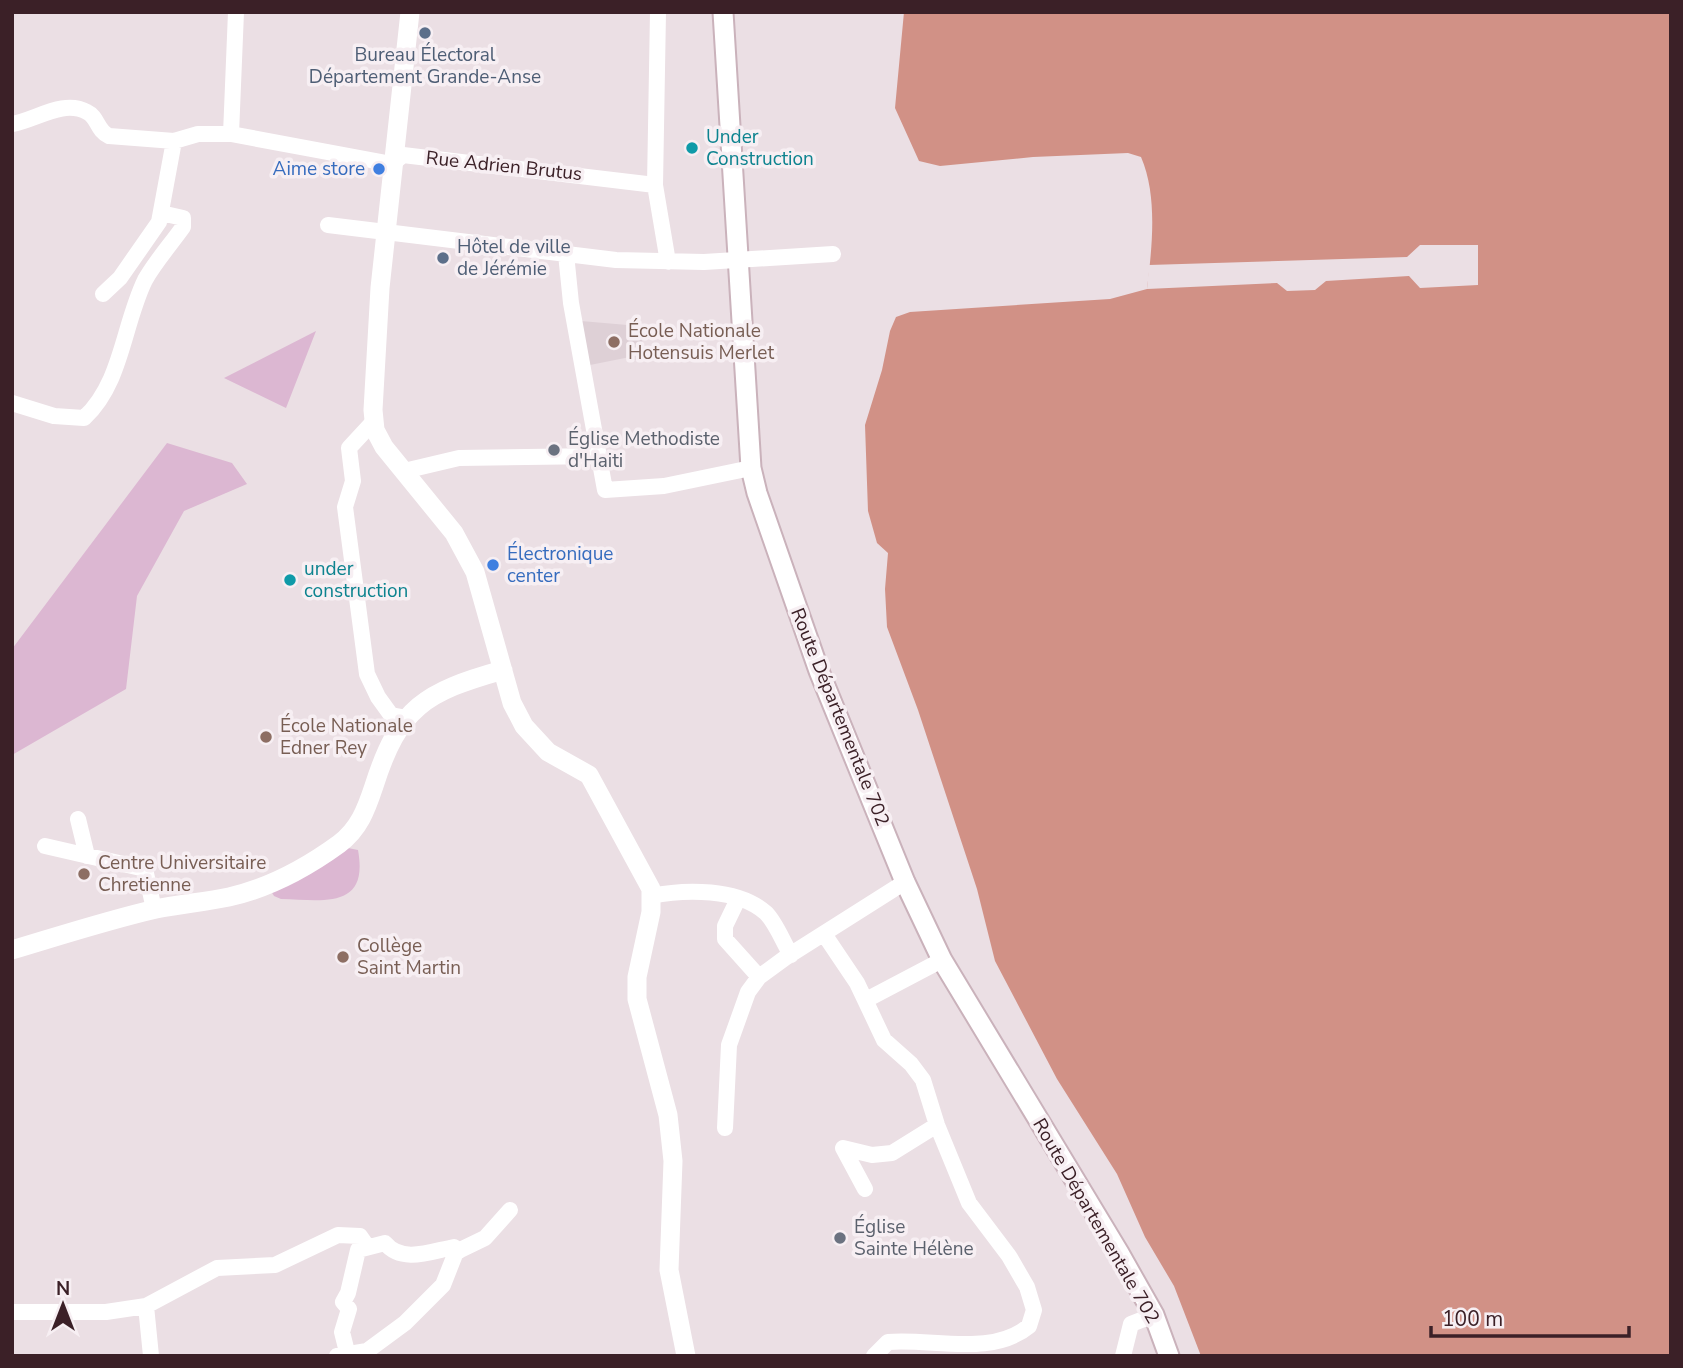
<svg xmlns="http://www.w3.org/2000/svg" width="1683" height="1368" font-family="'Nunito Sans',sans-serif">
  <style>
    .built { fill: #ded0d6 }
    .green { fill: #dcb7d2 }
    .water { fill: #d19186 }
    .pier { fill: #ebdfe4 }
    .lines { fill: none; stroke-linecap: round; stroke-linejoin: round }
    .secondary-casing { stroke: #cab2bb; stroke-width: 23 }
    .minor { stroke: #fff; stroke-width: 16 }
    .tertiary { stroke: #fff; stroke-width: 19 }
    .secondary { stroke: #fff; stroke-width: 19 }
    .service-dot { fill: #5c6f8a; stroke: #f7eff3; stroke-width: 2.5 }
    .culture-dot { fill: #0f9aa8; stroke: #f7eff3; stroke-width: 2.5 }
    .shop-dot { fill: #3f7fe0; stroke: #f7eff3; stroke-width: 2.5 }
    .education-dot { fill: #8d6e63; stroke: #f7eff3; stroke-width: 2.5 }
    .worship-dot { fill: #6b7280; stroke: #f7eff3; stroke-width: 2.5 }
    .labels { text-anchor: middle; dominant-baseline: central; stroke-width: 7; stroke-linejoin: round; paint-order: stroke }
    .service-label { font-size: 19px; fill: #4e5e75; stroke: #f7eff3 }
    .culture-label { font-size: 19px; fill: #0d838f; stroke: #f7eff3; text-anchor: start }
    .street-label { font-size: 19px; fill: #3b2027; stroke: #f7eff3 }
    .shop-label { font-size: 19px; fill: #366cbe; stroke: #f7eff3; text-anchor: end }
    .education-label { font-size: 19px; fill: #785e54; stroke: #f7eff3; text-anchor: start }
    .worship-label { font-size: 19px; fill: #5b616d; stroke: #f7eff3; text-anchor: start }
  </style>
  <rect width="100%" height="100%" fill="#ebdfe4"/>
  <!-- built -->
  <path class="built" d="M581,321L639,326L646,359L631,360L630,357L590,365Z"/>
  <!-- green -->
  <path class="green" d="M316,331L286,408L224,378Z
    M167,443L232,463L247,484L184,511L137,596L126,689L12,755V649Z
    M348,848L358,850C369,910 323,900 281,899L274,896L271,891Z"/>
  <!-- water -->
  <path class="water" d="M904,12H1671V1356H1201L1174,1286L1145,1237L1117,1174L1057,1079L995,961L977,889L918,710L887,627L885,589L888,553L877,543L868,511L865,425L882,370L890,331L896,317L910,312L1110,299L1147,289C1152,248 1158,196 1141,157L1128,153L1033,157L940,166L919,161L895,108Z"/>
  <!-- pier -->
  <path class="pier" d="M1420,245H1478V285L1420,288L1409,276L1326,281L1315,290L1287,291L1277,283L1147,289L1149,265L1407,257Z"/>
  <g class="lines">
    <!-- secondary casing -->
    <g class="secondary-casing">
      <path id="secondary" d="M723,12L751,468L757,493L819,671L905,882L942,960L1119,1253L1154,1315L1169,1356"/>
    </g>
    <!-- minor -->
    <path class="minor" d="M658,12L655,185L668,262
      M12,124C36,120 63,99 87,112C98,117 97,131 109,136L174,141L198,134H231L392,164L403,155L655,185
      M231,134L236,12
      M328,225L616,260L704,262L833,254
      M566,254L571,303L605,490L664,486L751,468
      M103,294L120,278L159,222L174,141
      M12,403L54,416L84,418C122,383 123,325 145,280C155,262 171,244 183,227V218L161,213
      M374,421L349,448L353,481L345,507L367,674L378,697L391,715L407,718
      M404,471L459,458L600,456
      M78,819L87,856
      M45,846L145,869L154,909
      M651,896C685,889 738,888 766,913C776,923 783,942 791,955
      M738,899L725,926V939L759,977
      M824,934L857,983L884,1040L911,1064L923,1080L937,1125L969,1203L1009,1256L1027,1287L1034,1310L1029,1326C992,1357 932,1338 888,1342L874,1356
      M866,1000L942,960
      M725,1128L729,1045L748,992L759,977L785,958L905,882
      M865,1189L843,1148L872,1155L892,1153L937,1125
      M146,1306L151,1356
      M12,1312H106L146,1306L217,1268L275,1265L338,1235L360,1236L367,1246
      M347,1352L342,1332L349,1309L343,1302L348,1293L358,1250L385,1243C402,1264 432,1251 454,1247L459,1251
      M337,1356L367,1351L405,1323L443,1285L456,1252L485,1238L510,1210
      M1123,1356L1131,1324L1154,1315"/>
    <!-- tertiary -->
    <path class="tertiary" d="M410,12L380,288L373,410L375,430L384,447L454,533L475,572L512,703L524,726L548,752L589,775L651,889V912L637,977V999L668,1115L673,1161L669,1270L686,1356
      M12,950C59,936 108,920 156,909C180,904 205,902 229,897C269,888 306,868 339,844C359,829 366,810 374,786C399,707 425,692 503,670"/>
    <!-- secondary -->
    <use href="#secondary" class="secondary"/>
  </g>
  <!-- markers -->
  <g class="service-dot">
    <circle cx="425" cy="33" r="7"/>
    <circle cx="443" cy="258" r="7"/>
  </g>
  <g class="culture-dot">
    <circle cx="692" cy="148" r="7"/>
    <circle cx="290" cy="580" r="7"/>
  </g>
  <g class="shop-dot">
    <circle cx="379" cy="169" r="7"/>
    <circle cx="493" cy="565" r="7"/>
  </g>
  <g class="education-dot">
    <circle cx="614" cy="342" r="7"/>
    <circle cx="266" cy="737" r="7"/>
    <circle cx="84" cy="874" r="7"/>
    <circle cx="343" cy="957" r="7"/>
  </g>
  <g class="worship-dot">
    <circle cx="554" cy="450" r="7"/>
    <circle cx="840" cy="1238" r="7"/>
  </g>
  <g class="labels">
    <!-- service labels -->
    <g class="service-label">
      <text x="425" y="55">Bureau Électoral<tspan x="425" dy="22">Département Grande-Anse</tspan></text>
      <text x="457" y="247" text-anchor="start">Hôtel de ville<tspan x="457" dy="22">de Jérémie</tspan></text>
    </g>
    <!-- culture labels -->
    <g class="culture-label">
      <text x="706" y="137">Under<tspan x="706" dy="22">Construction</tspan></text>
      <text x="304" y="569">under<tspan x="304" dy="22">construction</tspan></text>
    </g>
    <!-- street labels -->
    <g class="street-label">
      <text transform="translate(504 166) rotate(6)">Rue Adrien Brutus</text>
      <text transform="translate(840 717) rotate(68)">Route Départementale 702</text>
      <text transform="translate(1096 1221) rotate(60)">Route Départementale 702</text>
    </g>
    <!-- shop labels -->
    <g class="shop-label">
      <text x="365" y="169">Aime store</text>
      <text x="507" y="554" text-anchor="start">Électronique<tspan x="507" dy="22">center</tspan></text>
    </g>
    <!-- education labels -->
    <g class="education-label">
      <text x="628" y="331">École Nationale<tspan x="628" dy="22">Hotensuis Merlet</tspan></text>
      <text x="280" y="726">École Nationale<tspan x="280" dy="22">Edner Rey</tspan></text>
      <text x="98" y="863">Centre Universitaire<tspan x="98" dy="22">Chretienne</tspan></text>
      <text x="357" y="946">Collège<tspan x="357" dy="22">Saint Martin</tspan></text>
    </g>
    <!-- worship labels -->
    <g class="worship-label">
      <text x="568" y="439">Église Methodiste<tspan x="568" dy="22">d'Haiti</tspan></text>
      <text x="854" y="1227">Église<tspan x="854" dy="22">Sainte Hélène</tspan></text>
    </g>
  </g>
  <!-- border -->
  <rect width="1683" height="1368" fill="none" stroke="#3b2027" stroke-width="28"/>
  <!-- north arrow -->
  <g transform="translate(63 1305)" stroke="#f7eff3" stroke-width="5" paint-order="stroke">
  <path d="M0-5L12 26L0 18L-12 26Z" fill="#3b2027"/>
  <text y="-10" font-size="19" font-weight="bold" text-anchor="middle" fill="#3b2027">N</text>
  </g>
  <!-- scale -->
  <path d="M1431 1326v10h198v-10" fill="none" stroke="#3b2027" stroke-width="3.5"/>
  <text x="1442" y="1326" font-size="21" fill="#3b2027" stroke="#f7eff3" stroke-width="5" paint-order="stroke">100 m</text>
</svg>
